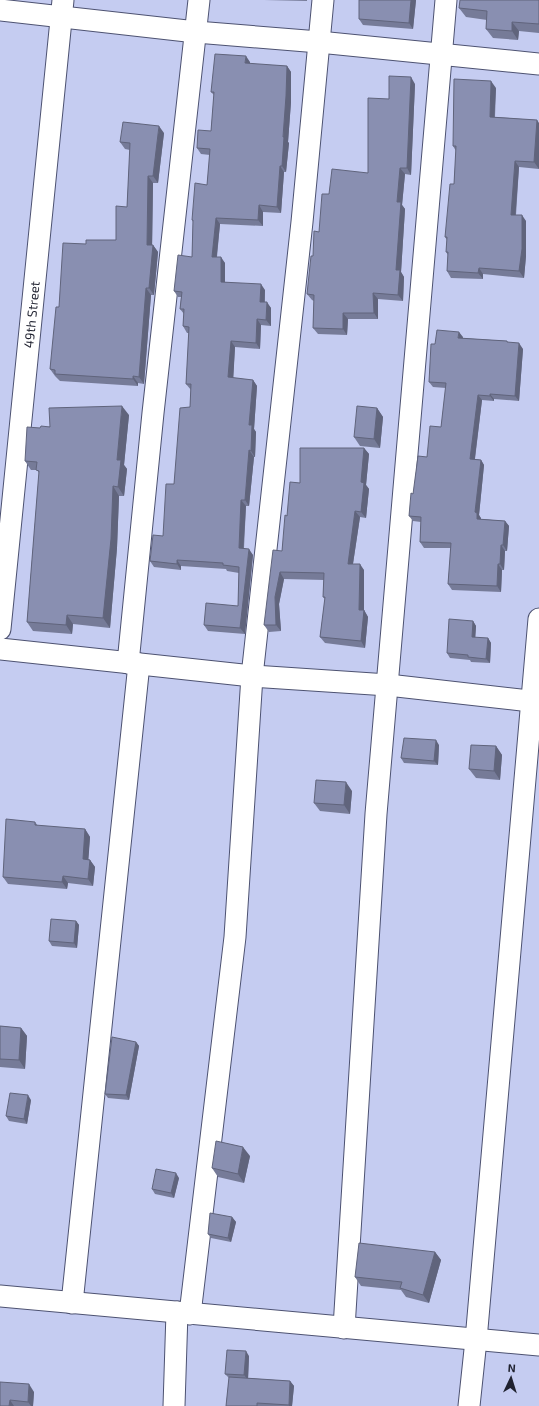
<svg xmlns="http://www.w3.org/2000/svg" width="539" height="1406" font-family="'Exo 2',sans-serif">
  <rect width="100%" height="100%" fill="#c5ccf1"/>
  <g fill="none" stroke-linecap="round" stroke-linejoin="round">
    <g stroke="#4d5271" stroke-width="23">
      <g id="minor">
        <path d="M0,10L196,32L319,42L539,64"/>
        <path id="s1" d="M0,629L63,0"/>
        <path d="M0,649L252,676L388,685L539,702"/>
        <path d="M128,663L153,413L199,0"/>
        <path d="M0,1296L539,1345"/>
        <path d="M72,1303L139,664"/>
        <path d="M190,1314L235,937L252,676L302,222L323,0"/>
        <path d="M344,1328L376,814L446,0"/>
        <path d="M174,1406L177,1312"/>
        <path d="M469,1406L476,1340L539,619"/>
      </g>
    </g>
    <use href="#minor" stroke="#fff" stroke-width="21"/>
  </g>
  <path fill="#767b98" d="M264,0H307V1Z
    M416,0L413,29L363,25L359,19Z
    M539,0V33L519,31L518,40L493,38L486,29L487,20L466,17L459,8Z
    M250,62V64L287,66L291,72V102L288,142L289,143L286,172H284L281,213L263,212V226L220,224L217,257L225,263V282L265,290V302L271,308V326L261,325L260,349L235,347L233,378L253,380L257,386L254,429L256,432L255,457H254L249,506H246L244,548L253,555L245,634L208,631L204,625L238,606L239,573L227,571L226,569L181,566V570L154,567L150,561L163,536L190,407L191,390L186,384L189,333H187L183,326L184,314L180,309L181,297H178L174,291L192,257L193,222L192,220L207,185L210,155L201,154L197,148L211,131L214,95L211,92Z
    M415,84L411,175L405,174L402,205L405,209L401,272L404,277L403,301L378,299V319H348L347,335L318,334L313,328L314,301L312,300L307,294L313,256L319,232L329,194L368,173L389,99Z
    M496,88L495,117L537,120L539,169L519,167L516,215L526,221V256L524,278L483,274V279L451,278L447,271L448,255L446,252L447,240L445,237L454,184L456,151L453,146Z
    M164,133L158,183H153L152,245H153L158,252L154,295H151L144,384L138,383V386L60,381L55,376L50,369L59,307L86,244L116,240L127,207L130,150L125,149L120,142Z
    M463,337L462,338L507,341L508,343L523,349L519,401L494,399V401L482,400L475,459L481,460L484,465L479,515L481,519L505,521L509,526L507,551H505L504,570H502L501,592L452,590L448,584L451,548H424L420,542L421,522L413,521L409,516L413,494L427,457L441,427L446,388L433,387L429,382L435,344Z
    M377,408L383,417L380,448L360,446L354,437Z
    M129,415L124,465L127,469L124,496H119L117,548L110,628L73,624L72,634L33,631L27,622L39,473L37,470H31L25,461L40,428Z
    M364,448L369,454L366,485L369,489L366,518L360,517L353,564L364,570V610L368,617L365,648L325,643L320,637L325,599L323,597L324,580L284,579L279,604L281,631L269,632L264,625L282,551L287,516L300,483Z
    M473,621L476,626L475,638H488L491,643L490,663L471,662L470,660L450,658L447,653Z
    M439,745L438,765L404,763L401,758Z
    M496,746L502,755L500,780L476,778L469,769Z
    M352,791L350,814L320,811L314,803Z
    M35,822L38,826L85,829L90,837L88,859L90,860L95,867L93,886L68,883L67,889L8,884L3,877Z
    M76,921L79,925L77,948L52,946L49,941Z
    M0,1026L21,1028L27,1036L25,1069L0,1067Z
    M136,1042L139,1046L129,1100L108,1098L105,1094Z
    M31,1100L27,1124L9,1121L6,1116Z
    M250,1156L244,1183L218,1177L212,1168Z
    M179,1178L174,1198L155,1194L152,1189Z
    M232,1217L236,1222L231,1242L211,1238L208,1234Z
    M435,1252L441,1260L429,1303L406,1297L401,1290L361,1286L355,1277Z
    M249,1356L248,1378L290,1381L294,1386L292,1406H226L229,1378L225,1374Z
    M0,1382L34,1392L33,1406H0Z"/>
  <path fill="#60647c" d="M411,0H416L413,29L409,23Z
    M512,22L519,31L518,40L512,31Z
    M246,56L250,62V70L245,63Z
    M287,66L291,72V102L288,142L289,143L286,172L282,166Z
    M411,77L415,84L411,175L407,168Z
    M491,81L496,88L494,123L490,117Z
    M537,120L539,123V169L534,162Z
    M159,126L164,133L158,183L153,176Z
    M515,161L519,167L515,221L511,215Z
    M280,166L284,172L281,213L277,207Z
    M400,168L405,174L402,205L405,209L401,272L404,277L403,301L398,295L396,270L397,202Z
    M148,176L153,183L152,252L147,245Z
    M259,205L263,212V226L258,220Z
    M522,215L526,221V256L524,278L519,271Z
    M216,218L220,224L216,263L212,257Z
    M153,245L158,252L154,295L149,288Z
    M221,257L225,263V288L221,282Z
    M479,268L483,274V279L478,273Z
    M261,284L265,290L264,308L260,302Z
    M146,288L151,295L144,384L139,377Z
    M373,293L378,299V319L374,313Z
    M267,302L271,308V326L266,320Z
    M343,313L348,319L347,335L343,329Z
    M257,319L261,325L260,349L256,343Z
    M459,332L463,337L462,343L458,338Z
    M231,341L235,347L233,384L228,377Z
    M519,343L523,349L519,401L515,396Z
    M133,376L138,383V386L133,379Z
    M253,380L257,386L254,429L256,432L255,457L251,451L249,425Z
    M490,394L494,399V401L490,396Z
    M478,395L482,400L474,465L470,459Z
    M122,406L129,415L124,465L127,469L124,496L118,487L117,460Z
    M377,408L383,417L380,448L374,439Z
    M364,448L369,454L366,485L369,489L366,518L361,512V482Z
    M249,450L254,457L249,506L245,500Z
    M481,460L484,465L479,515L481,518V524L477,519L475,512Z
    M113,486L119,496L117,548L110,628L103,618Z
    M241,500L246,506L243,554L239,548Z
    M355,511L360,517L352,570L348,564Z
    M505,521L509,526L507,551L503,545Z
    M501,545L505,551L504,570L500,564Z
    M249,549L253,555L245,634L240,628Z
    M177,560L181,566V570L177,564Z
    M360,564L364,570V611V610L368,617L365,648L361,641L359,610Z
    M498,564L502,570L501,592L497,586Z
    M280,572L284,579L279,604L281,631L276,625L275,597Z
    M67,615L73,624L72,634L66,625Z
    M473,621L476,626L475,642L472,637Z
    M488,638L491,643L490,663L486,659Z
    M436,740L439,745L438,765L434,761Z
    M496,746L502,755L500,780L494,771Z
    M346,782L352,791L350,814L344,805Z
    M85,829L90,837L88,866L83,859Z
    M90,860L95,867L93,886L88,879Z
    M63,876L68,883L67,889L62,882Z
    M76,921L79,925L77,948L74,943Z
    M21,1028L27,1036L25,1069L19,1060Z
    M136,1042L139,1046L129,1100L126,1095Z
    M28,1095L31,1100L27,1124L24,1119Z
    M243,1147L250,1156L244,1183L238,1174Z
    M176,1173L179,1178L174,1198L171,1193Z
    M232,1217L236,1222L231,1242L228,1238Z
    M435,1252L441,1260L429,1303L423,1295Z
    M246,1351L249,1356L248,1380L244,1375Z
    M290,1381L294,1386L292,1406H289V1405Z
    M29,1384L34,1392L33,1406H31L28,1402Z
    M10,1400L14,1406H9Z"/>
  <path fill="#898fb1" stroke="#60647c" d="M359,0H411L409,23L359,19Z
    M460,0H539V24L512,22V31L486,29L487,11L459,8Z
    M215,54L246,56L245,63L287,66L286,96L283,137H284L282,166H280L277,207L259,205L258,220L216,218L212,257H221V282L261,284L260,302H267L266,320L257,319L256,343L231,341L228,377L253,380L249,425H252L251,451L249,450L245,500H241L239,548L249,549L240,628L204,625L206,603L238,606L239,567L223,565V563L177,560V564L150,561L153,535L163,536L166,484H174L180,408L190,407L191,384H186L189,327L183,326L184,309H180L182,292L174,291L178,255L192,257L193,220H192L195,183L207,185L210,149L197,148L198,130L211,131L214,92H211Z
    M389,76L411,77L407,168H400L397,202H401L396,270H400L398,295L373,293L374,313H343V329L313,328L314,295L307,294L311,256H313L314,231L319,232L322,194H329L332,169L368,173V98L389,99Z
    M454,79L491,81L490,117L537,120L534,162L515,161L511,215H522V249L519,271L479,268L478,273L447,271L448,252H446L447,237H445L450,184H454L456,146H453Z
    M123,122L159,126L153,176H148L147,245H153L149,288H146L139,377L133,376V379L55,374V370L50,369L56,307H59L63,243L86,244V240H116V206L127,207L130,143L120,142Z
    M437,330L459,332L458,338L507,341V342L519,343L515,396L490,394V396L478,395L470,459L481,460L475,512L477,513V519L505,521L503,545H501L500,564H498L497,586L448,584L451,543L420,542L421,517L409,516L411,493L413,494L418,456L427,457L430,426L441,427L446,383L429,382L431,344H435Z
    M122,406L117,460H121L118,487L113,486L111,539L103,618L67,615L66,625L27,622L39,471L36,470L37,462L25,461L27,427L40,428L41,426L50,427L49,408Z
    M357,406L377,408L374,439L354,437Z
    M300,448H364L361,482L364,483L361,512L355,511L348,564H360L359,610H364L361,641L320,637L325,597H323L324,573L280,572L275,597L276,625H264L273,550L282,551L285,515L287,516L290,482L300,483Z
    M449,619L473,621L472,637L488,638L486,659L468,657V655L447,653Z
    M404,738L436,740L434,761L401,758Z
    M471,745L496,746L494,771L469,769Z
    M316,780L346,782L344,805L314,803Z
    M6,819L35,822V825L85,829L83,859L90,860L88,879L63,876L62,882L3,877Z
    M51,919L76,921L74,943L49,941Z
    M0,1026L21,1028L19,1060L0,1059Z
    M112,1037L136,1042L126,1095L105,1094Z
    M10,1093L28,1095L24,1119L6,1116Z
    M216,1141L243,1147L238,1174L212,1168Z
    M156,1169L176,1173L171,1193L152,1189Z
    M210,1213L232,1217L228,1238L208,1234Z
    M359,1243L435,1252L423,1295L400,1288L402,1282L355,1277Z
    M227,1350L246,1351L244,1375L225,1374Z
    M229,1377L290,1381L289,1405L257,1403V1406H226Z
    M0,1382L29,1384L28,1402L10,1400L9,1406H0Z"/>
  <g text-anchor="middle" stroke-width="3" stroke-linejoin="round" paint-order="stroke">
    <g font-size="13" fill="#1f212f" stroke="#c5ccf1">
      <text dy="5" stroke="none"><textPath href="#s1" startOffset="316">49th Street</textPath></text>
    </g>
  </g>
  <g transform="translate(511 1378) rotate(4)" stroke="#c5ccf1" stroke-width="3" paint-order="stroke">
  <path d="M0-3L7 15L0 10L-7 15Z" fill="#1f212f"/>
  <text y="-6" font-size="11" font-weight="bold" text-anchor="middle" fill="#1f212f">N</text>
  </g>
</svg>
